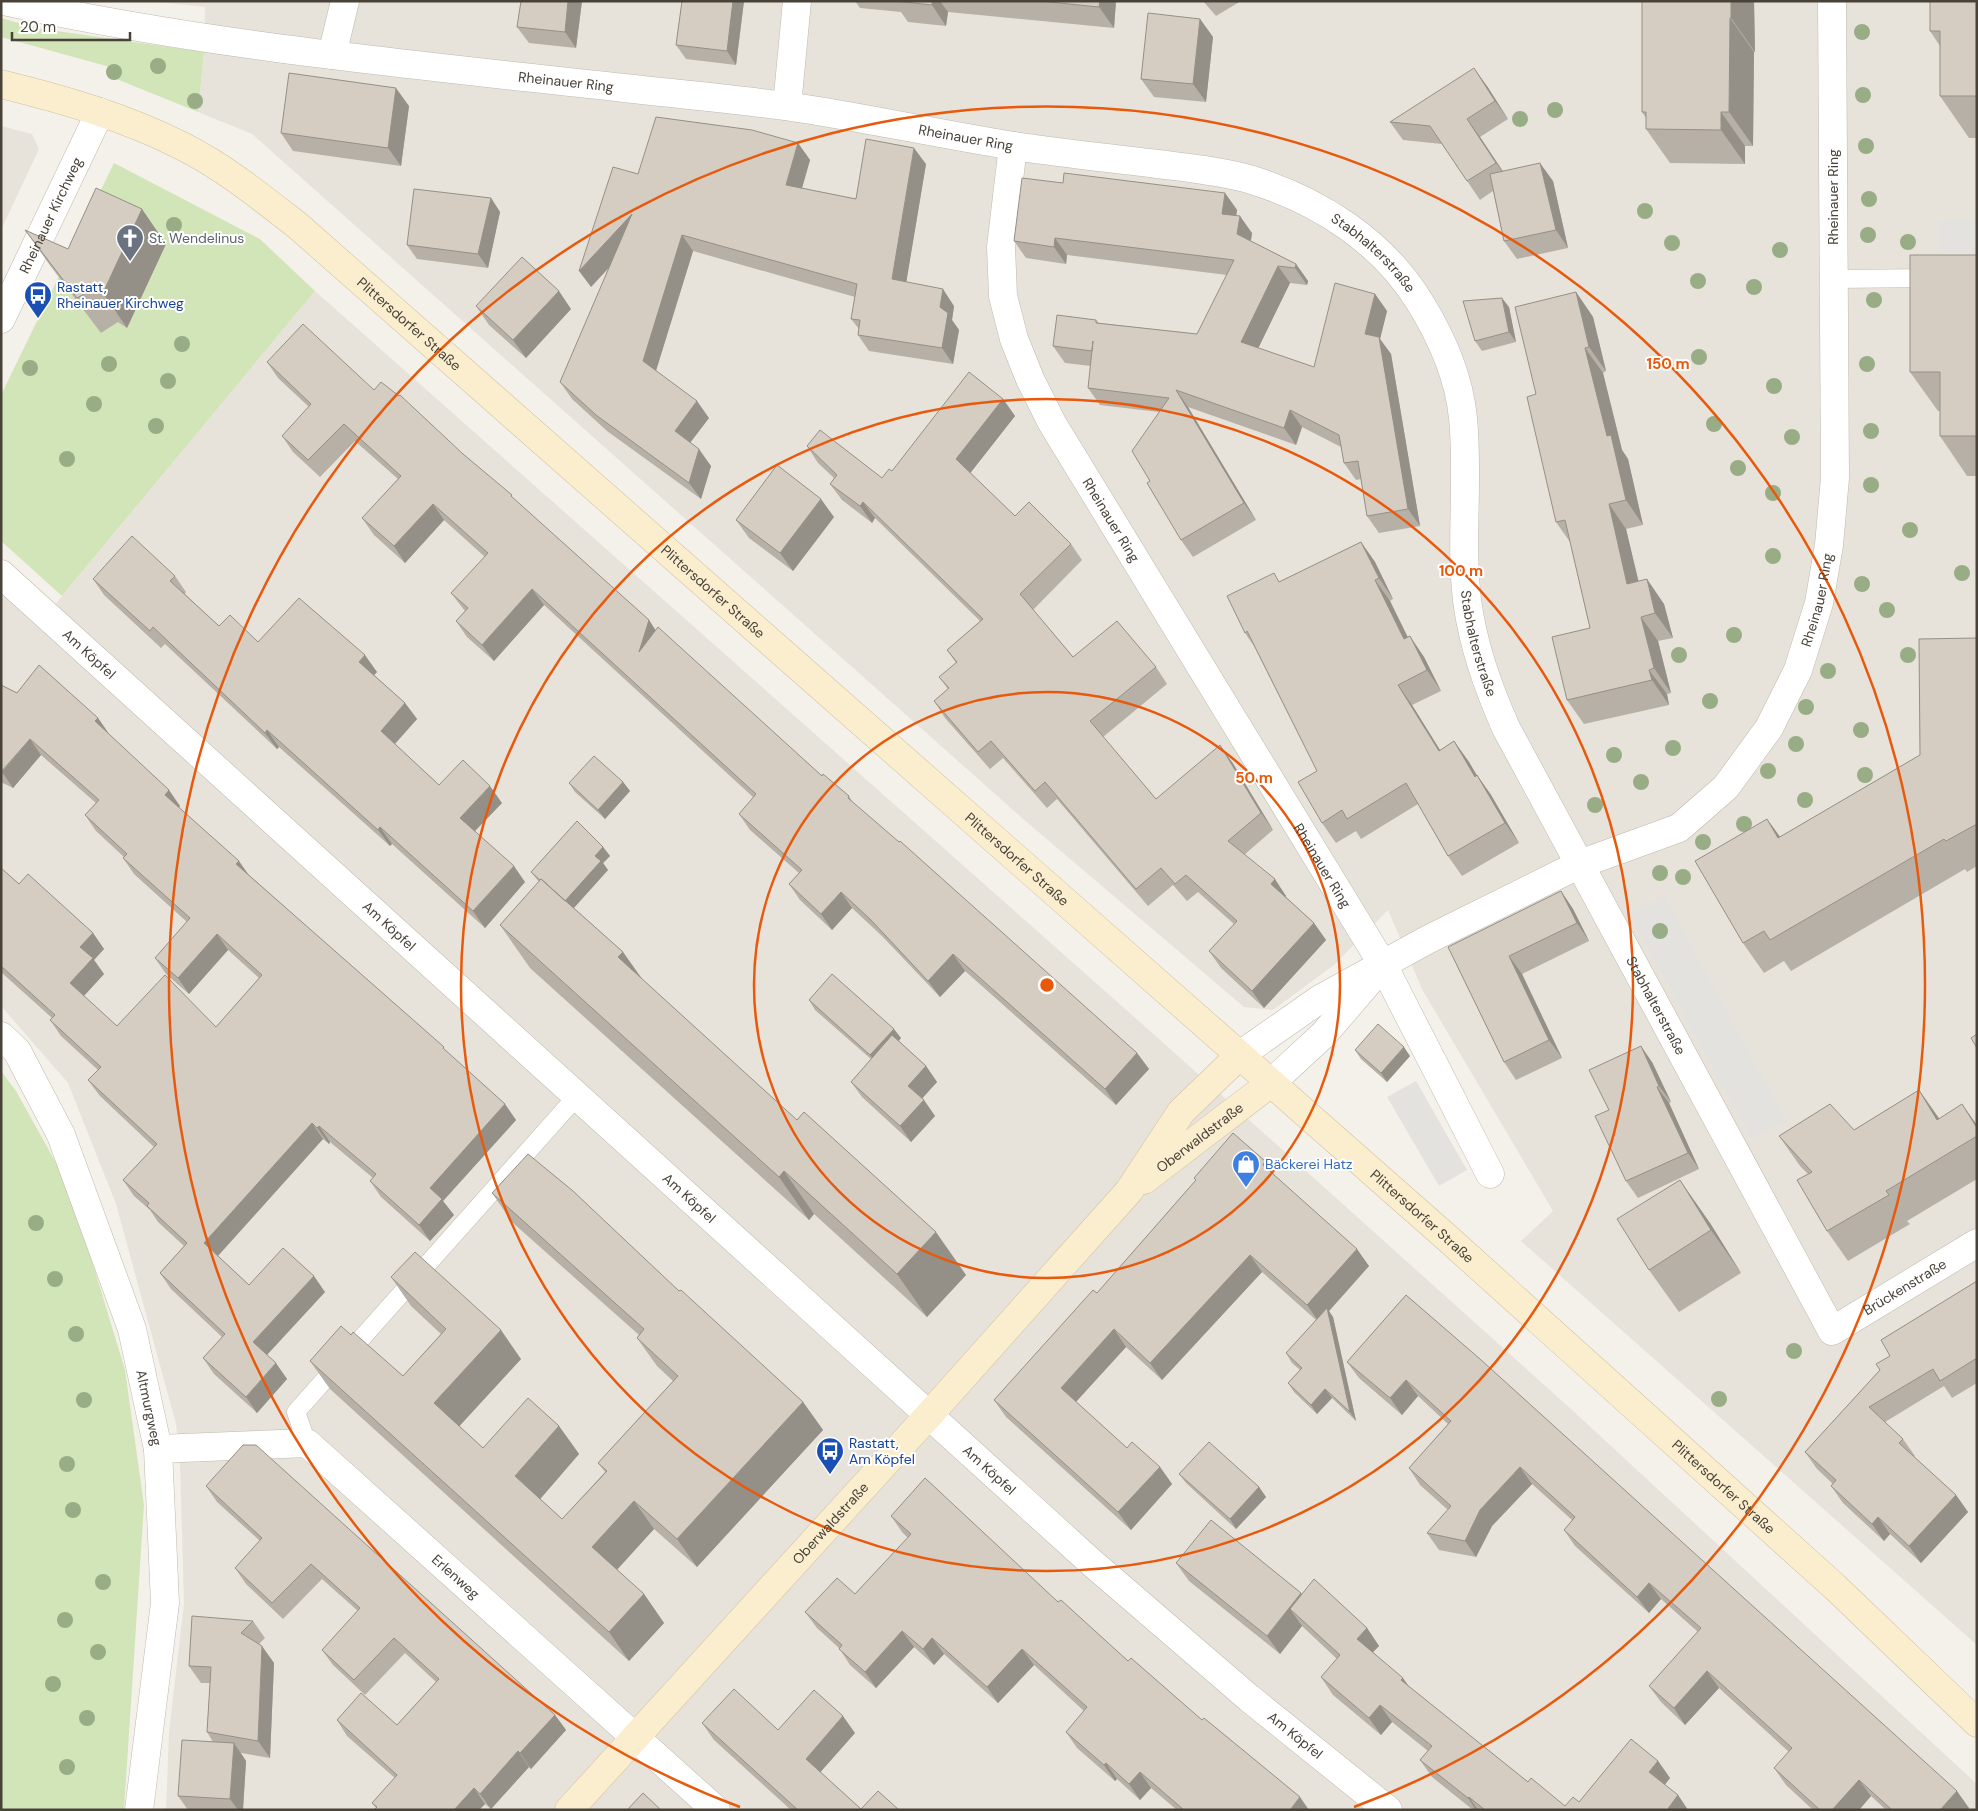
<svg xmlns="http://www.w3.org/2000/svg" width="1978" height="1811" font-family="'DM Sans',sans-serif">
  <rect width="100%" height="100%" fill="#f4f1eb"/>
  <path fill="#e8e3da" d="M149,1H1977V1645L1521,1241L1553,1211L1423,991L1388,910L1334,965L1273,1010L1244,1007L1022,818L252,134L198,112L204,52L205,7Z
    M1,126L32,134L39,149L1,230Z
    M315,291L1158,1038L1571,1409L1977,1784V1810H166L169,1732L184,1603L180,1465L176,1424L116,1204L68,1083L1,1006V590L39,624Z"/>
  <path fill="#d2e5b8" d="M1,18L36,28L204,52L198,112L109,76L110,67L1,37Z
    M114,163L260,239L315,291L62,596L1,541V395Z
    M1,1071L16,1091L70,1188L125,1370L144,1505L124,1810H1Z"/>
  <path fill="#e3e2df" d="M1938,220H1977V253H1938Z
    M1664,895L1787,1122L1752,1140L1629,914Z
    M1416,1081L1467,1170L1439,1186L1387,1097Z"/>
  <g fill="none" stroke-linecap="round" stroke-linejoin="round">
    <g stroke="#bfb9ae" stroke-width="19">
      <path id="lane" d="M1834,279L1933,278
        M307,1443L296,1412L577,1096"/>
    </g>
    <g stroke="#bfb9ae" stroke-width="29">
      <g id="street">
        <path id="s1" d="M4,1C208,46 417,65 624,88C678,94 732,99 786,106C862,117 938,134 1014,146C1061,153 1109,158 1157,164C1188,168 1221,171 1252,180C1319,201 1382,241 1419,301C1441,336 1459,377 1463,418C1469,477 1460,541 1467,600C1473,646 1488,687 1506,728L1832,1331L1977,1243"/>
        <path d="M332,55L345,1"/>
        <path d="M787,106L797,1"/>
        <path id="s2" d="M1013,146L1001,247L1003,296L1014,339L1030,379L1052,423L1383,965L1490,1174"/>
        <path id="s3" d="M1,319L100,112"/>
        <path id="s4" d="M1,574L1091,1562L1249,1698L1388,1810"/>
        <path id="s5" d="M1,1036L17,1051L61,1135L132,1329L158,1449L165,1603L139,1810"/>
        <path id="s6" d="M1240,1055L1320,999L1427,940L1580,864L1679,828L1726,787L1769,728L1798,670L1819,603L1829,545L1835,478L1832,1"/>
        <path d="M1271,1083L1324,1034L1372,978"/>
        <path id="s7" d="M158,1449L307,1443L716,1810"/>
      </g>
    </g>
    <g stroke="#d0c19f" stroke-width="29">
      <g id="secondary">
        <path id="s8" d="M1,84C62,99 125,117 182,146C224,167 261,197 298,226L1445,1236L1835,1587L1977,1723"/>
        <path id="s9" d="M1144,1180L1271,1083"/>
        <path id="s10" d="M569,1810L929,1415L1129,1191L1181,1112L1240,1055"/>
      </g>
    </g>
    <use href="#lane" stroke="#fff" stroke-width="18"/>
    <use href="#street" stroke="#fff" stroke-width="28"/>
    <use href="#secondary" stroke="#faeecf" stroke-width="28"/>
  </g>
  <g fill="#98ad85">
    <circle cx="1862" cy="32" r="8"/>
    <circle cx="158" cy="66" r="8"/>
    <circle cx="114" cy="72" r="8"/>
    <circle cx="1863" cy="95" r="8"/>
    <circle cx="195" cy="101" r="8"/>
    <circle cx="1555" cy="110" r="8"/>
    <circle cx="1520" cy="119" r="8"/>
    <circle cx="1866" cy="146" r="8"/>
    <circle cx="1869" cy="199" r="8"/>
    <circle cx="1645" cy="211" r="8"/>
    <circle cx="174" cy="225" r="8"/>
    <circle cx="1868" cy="235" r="8"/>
    <circle cx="1908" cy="242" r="8"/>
    <circle cx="1672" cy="243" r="8"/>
    <circle cx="1780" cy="250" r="8"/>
    <circle cx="1698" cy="281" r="8"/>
    <circle cx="1754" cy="287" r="8"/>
    <circle cx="1874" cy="300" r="8"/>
    <circle cx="182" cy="344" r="8"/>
    <circle cx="1699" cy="357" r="8"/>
    <circle cx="109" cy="364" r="8"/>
    <circle cx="1867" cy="364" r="8"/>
    <circle cx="30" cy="368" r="8"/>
    <circle cx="168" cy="381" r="8"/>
    <circle cx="1774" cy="386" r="8"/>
    <circle cx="94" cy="404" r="8"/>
    <circle cx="1714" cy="424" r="8"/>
    <circle cx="156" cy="426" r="8"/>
    <circle cx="1871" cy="431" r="8"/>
    <circle cx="1792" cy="437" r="8"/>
    <circle cx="67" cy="459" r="8"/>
    <circle cx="1738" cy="468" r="8"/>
    <circle cx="1871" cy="485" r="8"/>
    <circle cx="1773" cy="493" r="8"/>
    <circle cx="1910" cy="530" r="8"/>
    <circle cx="1773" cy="556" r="8"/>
    <circle cx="1962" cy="573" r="8"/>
    <circle cx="1862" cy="584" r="8"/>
    <circle cx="1887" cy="610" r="8"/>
    <circle cx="1734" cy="635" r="8"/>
    <circle cx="1679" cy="655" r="8"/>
    <circle cx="1908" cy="655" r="8"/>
    <circle cx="1828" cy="671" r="8"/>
    <circle cx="1710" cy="701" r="8"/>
    <circle cx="1806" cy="707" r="8"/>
    <circle cx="1861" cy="730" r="8"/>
    <circle cx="1796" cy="744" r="8"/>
    <circle cx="1673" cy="748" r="8"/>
    <circle cx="1614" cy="755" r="8"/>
    <circle cx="1768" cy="771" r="8"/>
    <circle cx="1865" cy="775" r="8"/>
    <circle cx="1641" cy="782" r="8"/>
    <circle cx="1805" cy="800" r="8"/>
    <circle cx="1595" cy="805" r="8"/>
    <circle cx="1744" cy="824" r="8"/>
    <circle cx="1703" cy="842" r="8"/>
    <circle cx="1660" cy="873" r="8"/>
    <circle cx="1683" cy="877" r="8"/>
    <circle cx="1660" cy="931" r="8"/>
    <circle cx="36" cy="1223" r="8"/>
    <circle cx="55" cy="1279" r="8"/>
    <circle cx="76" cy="1334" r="8"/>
    <circle cx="1794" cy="1351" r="8"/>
    <circle cx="1719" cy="1399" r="8"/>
    <circle cx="84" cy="1400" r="8"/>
    <circle cx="67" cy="1464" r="8"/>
    <circle cx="73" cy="1510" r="8"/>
    <circle cx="103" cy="1582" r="8"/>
    <circle cx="65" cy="1620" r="8"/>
    <circle cx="98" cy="1652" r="8"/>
    <circle cx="53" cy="1684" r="8"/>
    <circle cx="87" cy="1718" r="8"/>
    <circle cx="67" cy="1767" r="8"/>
  </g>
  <path fill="#b7b0a6" d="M521,1H582L576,48L529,43L517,27Z
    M682,1H744L736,65L686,59L676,45Z
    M855,1H1116L1114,28L948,12L946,26L908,22L901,12L860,8Z
    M1203,1H1241L1216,16Z
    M1642,1H1754L1755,52H1754L1753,146H1745V164L1670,163L1646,129V118L1642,112Z
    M1977,1V138H1969L1940,96V46L1930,31Z
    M1200,19L1213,37L1206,102L1154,97L1141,79Z
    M1487,86L1508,119L1480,137L1503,171L1553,181L1568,248L1517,259L1504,241L1493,191L1480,200L1442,144L1403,140L1390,122Z
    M409,106L401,166L293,151L281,133Z
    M798,143L810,160L802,188L856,199L926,164L906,282L954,306L952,320L959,330L953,364L869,351L858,335L859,329L851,319L855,297L693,251L656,371L709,418L690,443L711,466L701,499L607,431L572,399L560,382L609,268L591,287L638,174Z
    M1063,183L1225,193L1237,210L1236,215L1252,233L1251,241L1296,264L1308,281L1307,285L1290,283L1258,348L1314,367L1375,294L1387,311L1380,339L1391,354L1420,526L1379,533L1367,516L1361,479L1356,480L1344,463L1341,447L1302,427L1296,445L1188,407L1256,520L1193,557L1181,540L1150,481L1159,412L1100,405L1088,388L1091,366L1065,363L1053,346L1096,320L1099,323L1197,334L1227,275L1067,255L1066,264L1026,258L1014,241Z
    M491,198L500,212L488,268L417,259L407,245Z
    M25,230L68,249L166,244L127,328L118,322L101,333L49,264Z
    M1977,255V476H1967L1940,436V411H1938L1910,372Z
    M1576,292L1593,317L1606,371L1603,373L1622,450L1628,459L1643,525L1626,529L1638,581L1664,604L1673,638L1658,641L1671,693L1667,694L1669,705L1584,724L1567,700L1590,628L1570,542L1556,522Z
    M476,306L571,309L526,358L489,325Z
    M1509,307L1516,342L1482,351L1475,341Z
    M267,362L374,390L463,454L649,620L655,630L822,776L849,796L853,803L1137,1053L1149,1069L1116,1105L965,971L940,997L882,936L852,908L832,930L800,900L789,884L799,873L750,830L739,814L754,798L544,605L494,661L467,637L456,621L465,611L451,593L485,557L444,520L405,563L374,535L362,518L398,479L355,441L320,477L293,452L282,436L309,407L278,378Z
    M1003,399L1015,416L970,473L1015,516L1071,544L1082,560L1033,610L1073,657L1156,667L1167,684L1103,737L1156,799L1232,762L1273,830L1244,855L1286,896V897L1314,923L1326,940L1264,1008L1221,968L1209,951L1234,924L1198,892L1187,901L1173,885L1148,906L1057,799L1047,808L1003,758L990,769L945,718L934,701L948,689L939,677L956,663L947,650L980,621L875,518L872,523L842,500L830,484L834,478L818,463L807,446L882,478Z
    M834,517L793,571L749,538L736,520Z
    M1361,542L1375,562L1393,599L1390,601L1408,637L1424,657L1441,691L1412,705L1440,750L1454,741L1469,762L1477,775L1491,795L1519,843L1462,876L1448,856L1418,804L1361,839L1356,831L1336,843L1322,823L1317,771L1254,646L1245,633L1281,581Z
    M175,576L186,592L185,594L219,626L258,642L377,672L374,675L405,703L417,719L395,744L439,785L502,803L475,831L525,882L485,928L392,844L390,846L279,747L277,749L165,644L161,648L104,595L93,579Z
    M1977,638V866L1967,872L1965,869L1791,971L1784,961L1764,973L1743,943L1767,819L1780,837L1920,755Z
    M1,685L17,693L98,718L109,734L180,806L179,808L248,874L448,1053L516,1120L443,1201L454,1215L430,1241L381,1197L370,1181L373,1178L330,1142L329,1144L323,1139L218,1256L249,1285L325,1292L267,1355L287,1379L257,1413L214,1374L203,1358L222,1337L171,1289L160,1273L184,1246L158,1222L150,1210L134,1196L123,1180L154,1147L100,1096L88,1080L98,1070L61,1036L50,1020L52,1018L1,972V868L19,884L93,933L104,949L94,960L104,974L84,996L117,1026L216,1027L259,978L228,950L189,994L166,974L155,958L187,922L134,874L123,858L124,857L96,831L85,815L96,803L41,755L13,788L1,782Z
    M623,782L630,791L605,819L575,792L569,783Z
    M603,847L610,856L603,863L608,870L574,908L623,952L643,980L966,1275L927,1317L814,1214L809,1220L530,968L500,925L539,882L531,872Z
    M1561,891L1573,909L1589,941L1522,974L1562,1058L1516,1080L1504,1062L1448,947Z
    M809,1000L901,1038L899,1041L926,1066L937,1082L922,1098L935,1116L911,1142L862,1097L851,1082L871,1059L815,1010Z
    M1355,1050L1410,1056L1387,1082L1361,1059Z
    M1652,1062L1671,1102L1669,1103L1699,1169L1638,1198L1626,1181L1609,1110Z
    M1919,1090L1939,1118L1977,1125V1179L1907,1221L1910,1224L1848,1261L1827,1231L1808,1174L1800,1166L1779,1136L1854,1130Z
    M1275,1176L1369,1266L1329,1311L1333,1317L1356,1421L1332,1398L1317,1414L1294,1392L1288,1383L1300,1370L1292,1363L1286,1353L1316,1320L1262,1272L1162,1380L1126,1347L1076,1402L1127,1448L1160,1467L1172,1484L1131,1530L1006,1417L994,1400L1097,1293L1196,1180L1194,1178Z
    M492,1193L679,1291L803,1402L823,1430L697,1567L654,1529L617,1570L644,1594L664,1623L629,1661L330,1389L310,1361L351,1335L403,1376L441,1334L411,1306L391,1277L521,1359L459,1426L483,1448L559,1426L579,1454L540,1499L562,1519L605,1472L598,1463L673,1381L657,1366L637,1338L639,1335L512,1222Z
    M1710,1223L1741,1273L1679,1312L1649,1270Z
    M1977,1281V1383L1952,1398L1944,1386L1885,1422L1903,1439L1915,1456L1914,1457L1956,1495L1968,1512L1921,1563L1890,1534L1884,1541L1843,1503L1831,1486L1833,1484L1817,1469L1805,1452L1880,1370L1890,1356Z
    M1406,1295L1969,1808L1967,1810H1886L1871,1796L1859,1810H1813L1786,1785L1774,1768L1789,1752L1719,1688L1685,1725L1661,1702L1649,1686L1698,1632L1661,1599L1649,1613L1575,1546L1564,1530L1572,1520L1532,1484L1492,1526L1476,1557L1439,1550L1427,1533L1448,1510L1420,1485L1409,1468L1448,1424L1418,1396L1402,1415L1359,1378L1347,1362Z
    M1179,1474L1259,1487L1266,1497L1236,1529L1186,1483Z
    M206,1486L555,1715L566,1730L531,1769L529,1767L491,1809L485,1804L479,1810H374L376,1808L372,1803L395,1778L347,1736L337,1720L397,1725L436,1682L405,1653L365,1695L333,1665L322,1650L358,1611L322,1579L283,1619L246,1584L235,1568L260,1541L217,1502Z
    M891,1516L1058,1602L1128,1661L1202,1720L1309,1810H1177L1151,1788L1140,1800L1117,1779L1115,1781L1077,1748L1066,1732L1084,1711L1034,1665L998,1703L944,1654L934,1665L914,1647L876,1688L850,1665L839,1648L817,1628L805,1612L855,1594L908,1538L902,1532Z
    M1176,1563L1302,1594L1367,1628L1379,1646L1373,1652L1409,1687L1528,1782L1565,1806L1579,1802L1658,1761L1670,1778L1665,1785L1678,1795L1688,1810H1473L1432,1777L1420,1760L1428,1751L1392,1722L1381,1735L1333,1695L1321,1677L1337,1659L1302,1626L1280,1654L1189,1581Z
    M253,1621L265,1638L259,1644L274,1663L270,1758L241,1753L246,1761L243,1810H188L178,1796L213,1742L207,1732L210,1683H201L189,1666Z
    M702,1723L778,1730L855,1733L820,1772L861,1809L899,1810H791L714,1740Z"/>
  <path fill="#959087" d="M568,1H582L576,48L565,32Z
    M733,1H744L736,65L727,51Z
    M932,1H940L948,12L946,26L932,5Z
    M1100,1H1116L1114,28L1099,7Z
    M1731,1H1754L1755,52L1731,18Z
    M1730,18L1754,52L1753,146L1729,112Z
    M1200,19L1213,37L1206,102L1193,84Z
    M1474,68L1487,86L1508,119L1495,101Z
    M396,88L409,106L401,166L388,148Z
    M1721,112L1745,146V164L1721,130Z
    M1467,119L1480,137L1509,181L1496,163Z
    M798,143L810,160L798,202L786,185Z
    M914,148L926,164L904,296L892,279Z
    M1540,163L1553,181L1568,248L1556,230Z
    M1225,193L1237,210L1234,231L1222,214Z
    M491,198L500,212L488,268L478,254Z
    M142,209L166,244L127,328L103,293Z
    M632,214L643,230L591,287L579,271Z
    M1240,216L1252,233L1249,251L1237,234Z
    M682,235L693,251L654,377L643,361Z
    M1055,238L1067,255L1066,264L1054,247Z
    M1296,264L1308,281L1307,285L1295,268Z
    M1278,266L1290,283L1253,359L1241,342Z
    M943,289L954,306L952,320L959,330L953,364L942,348L940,307Z
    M559,291L571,309L526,358L513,340Z
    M1576,292L1593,317L1606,371L1589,347Z
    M1375,294L1387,311L1380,339L1391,354L1420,526L1408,509L1365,334Z
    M1502,298L1509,307L1516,342L1509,332Z
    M1585,348L1603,373L1622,450L1628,459L1643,525L1626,500L1607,436Z
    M1176,390L1188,407L1256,520L1244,503Z
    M1003,399L1015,416L968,476L956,459Z
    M697,401L709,418L686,448L675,431Z
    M1290,410L1302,427L1296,445L1284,428Z
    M699,449L711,466L701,499L689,483Z
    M821,499L834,517L793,571L780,553Z
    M863,502L875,518L872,523L860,506Z
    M433,504L444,520L405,563L394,546Z
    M1609,504L1626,529L1645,608L1627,584Z
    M1361,542L1375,562L1393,599L1379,578Z
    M1647,579L1664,604L1673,638L1655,613Z
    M1375,580L1390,601L1418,659L1404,639Z
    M532,589L544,605L494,661L482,645Z
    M1641,617L1658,641L1671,693L1654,668Z
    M649,620L660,637L639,652Z
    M1410,636L1424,657L1441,691L1427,670Z
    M365,655L377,672L371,678L359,662Z
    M1649,670L1667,694L1669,705L1652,680Z
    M1398,685L1412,705L1453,771L1439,751Z
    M405,703L417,719L392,747L381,731Z
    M98,718L109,734L106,737L95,721Z
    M267,730L279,747L277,749L265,733Z
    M30,739L41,755L13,788L2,772Z
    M1454,741L1469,762L1489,797L1475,777Z
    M1220,745L1232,762L1273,830L1261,813Z
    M1477,775L1491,795L1519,843L1505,823Z
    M623,782L630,791L605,819L598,810Z
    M490,786L502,803L471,835L460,818Z
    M169,790L180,806L176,811L165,795Z
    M1767,819L1789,849L1778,838Z
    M380,827L392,844L390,846L378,830Z
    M603,847L610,856L603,863L608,870L571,911L564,902L595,856Z
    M239,861L250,877L236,864Z
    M514,866L525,882L485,928L473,911Z
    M1275,879L1286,896L1283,901L1271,884Z
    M1561,891L1573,909L1589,941L1577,923Z
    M841,892L852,908L832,930L821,914Z
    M1314,923L1326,940L1264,1008L1252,991Z
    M93,933L104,949L94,960L104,974L81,999L70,983L80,947Z
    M217,934L228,950L189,994L178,978Z
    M623,952L653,995L618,957Z
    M953,954L965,971L940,997L928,981Z
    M1509,956L1522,974L1562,1058L1549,1040Z
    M894,1029L901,1038L877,1064L870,1055Z
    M1641,1046L1652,1062L1671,1102L1659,1086Z
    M1404,1047L1410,1056L1387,1082L1381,1073Z
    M1137,1053L1149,1069L1116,1105L1105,1089Z
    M926,1066L937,1082L919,1102L908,1086Z
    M1657,1087L1669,1103L1699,1169L1688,1153Z
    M1919,1090L1940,1120L1958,1150L1937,1120Z
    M924,1100L935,1116L911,1142L900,1126Z
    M505,1104L516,1120L443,1201L454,1215L430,1241L419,1225L430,1188Z
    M1962,1104L1977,1125V1128Z
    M312,1123L323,1139L215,1259L204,1243Z
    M319,1126L330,1142L329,1144L317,1128Z
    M1265,1161L1277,1179L1263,1165Z
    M784,1171L814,1214L809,1220L779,1177Z
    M1680,1180L1710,1223L1741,1273L1711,1230Z
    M936,1232L966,1275L927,1317L897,1274Z
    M1357,1249L1369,1266L1329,1311L1333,1317L1356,1421L1350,1412L1319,1322L1307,1305Z
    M1250,1255L1262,1272L1162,1380L1150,1363Z
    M314,1276L325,1292L264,1358L253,1342Z
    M1114,1329L1126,1347L1073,1405L1061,1388Z
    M501,1330L521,1359L454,1432L434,1403Z
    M276,1363L287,1379L257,1413L246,1397Z
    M1406,1380L1418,1396L1402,1415L1390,1398Z
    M1325,1389L1332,1398L1317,1414L1311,1405Z
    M803,1402L823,1430L697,1567L677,1539Z
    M559,1426L579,1454L535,1505L515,1476Z
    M1160,1467L1172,1484L1131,1530L1118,1512Z
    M1520,1467L1532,1484L1492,1526L1476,1557L1465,1541L1480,1510Z
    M1259,1487L1266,1497L1236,1529L1230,1519Z
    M1956,1495L1968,1512L1921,1563L1909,1546Z
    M634,1501L654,1529L612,1575L592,1547Z
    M1878,1517L1890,1534L1884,1541L1872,1524Z
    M1649,1583L1661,1599L1649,1613L1637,1597Z
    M1301,1593L1314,1611L1290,1609L1302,1626L1280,1654L1267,1636Z
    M644,1594L664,1623L629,1661L609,1632Z
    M1367,1628L1379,1646L1369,1656L1357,1639Z
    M902,1631L914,1647L876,1688L865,1672Z
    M932,1638L944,1654L934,1665L923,1649Z
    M262,1646L274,1663L270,1758L258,1741Z
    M1022,1649L1034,1665L998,1703L987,1687Z
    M1707,1671L1719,1688L1685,1725L1674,1708Z
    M1403,1678L1415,1695L1401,1680Z
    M1380,1705L1392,1722L1381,1735L1369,1718Z
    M555,1715L566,1730L531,1769L520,1753Z
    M843,1716L855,1733L817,1776L806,1759Z
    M234,1743L246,1761L243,1810H238L230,1799Z
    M518,1751L529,1767L491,1809L480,1794Z
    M1658,1761L1670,1778L1661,1789L1649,1772Z
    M1106,1763L1117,1779L1115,1781L1104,1765Z
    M1140,1772L1151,1788L1140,1800L1129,1784Z
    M1859,1780L1871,1796L1859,1810H1832Z
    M474,1788L485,1804L479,1810H454Z
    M1957,1791L1969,1808L1967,1810H1940Z
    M1678,1795L1688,1810H1667Z
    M1300,1797L1309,1810H1290Z
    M1469,1797L1478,1810H1476L1468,1798Z"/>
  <path fill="#d5cdc1" stroke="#959087" d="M521,1H568L565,32L517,27Z
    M682,1H733L727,51L676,45Z
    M895,1H932V5Z
    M1040,1H1100L1099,7Z
    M1642,1H1731V18H1730L1729,112H1721V130L1646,129V112H1642Z
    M1930,1H1977V96H1940V31H1930Z
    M1148,13L1200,19L1193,84L1141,79Z
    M1474,68L1495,101L1467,119L1496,163L1467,181L1430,126L1390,122Z
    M289,73L396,88L388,148L281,133Z
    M656,117L752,130L798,143L786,185L856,199L866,139L914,148L892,279L943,289L940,307L948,313L942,348L858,335L860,320L851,319L857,284L682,235L643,361L697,401L675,431L699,449L689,483L596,415L560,382L632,214L579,271L613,167L638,174Z
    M1540,163L1556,230L1504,241L1490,174Z
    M1064,173L1225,193L1222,214L1240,216L1237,234L1296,264L1295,268L1278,266L1241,342L1314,367L1335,283L1375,294L1365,334L1379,337L1408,509L1367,516L1358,461L1344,463L1339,435L1290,410L1284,428L1176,390L1244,503L1181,540L1147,483L1150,481L1132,451L1169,398L1088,388L1093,341L1092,351L1053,346L1057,315L1096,320V323L1197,334L1234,260L1055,238L1054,247L1014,241L1022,178L1063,183Z
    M96,188L142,209L103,293L94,288L77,298L25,230L68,249Z
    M414,189L491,198L478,254L407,245Z
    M1910,255H1977V436H1940V372H1910Z
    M522,257L559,291L513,340L476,306Z
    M1576,292L1589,347L1585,348L1607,436L1611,435L1626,500L1609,504L1627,584L1647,579L1655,613L1641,617L1654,668L1649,670L1652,680L1567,700L1552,637L1590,628L1565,520L1556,522L1527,397L1536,394L1515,307Z
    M1502,298L1509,332L1475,341L1463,301Z
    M303,324L374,390L381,382L399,396L400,395L463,454L512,495L511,496L649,620L639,652L658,627L822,776L823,774L849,796L848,798L899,842L900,841L1137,1053L1105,1089L953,954L928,981L871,920L841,892L821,914L789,884L802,870L739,814L756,794L532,589L482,645L456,621L468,608L451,593L488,553L433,504L394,546L362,518L401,476L344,424L308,460L282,436L311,404L267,362Z
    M969,372L1003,399L956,459L1015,516L1029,502L1071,544L1020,594L1073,657L1117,621L1156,667L1090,721L1156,799L1220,745L1261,813L1228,841L1275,879L1271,884L1314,923L1252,991L1209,951L1237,921L1186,875L1175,884L1161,868L1136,889L1045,782L1035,791L991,741L978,752L934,701L949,688L939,677L957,662L947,650L983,619L863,502L860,506L830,484L837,475L807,446L820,430L882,478L889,469L892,471Z
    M777,465L821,499L780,553L736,520Z
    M132,536L175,576L170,581L219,626L230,615L258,642L299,598L365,655L359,662L405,703L381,731L439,785L463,760L490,786L460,818L514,866L473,911L380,827L378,830L267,730L265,733L153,627L150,631L93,579Z
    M1361,542L1379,578L1375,580L1404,639L1410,636L1427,670L1398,685L1439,751L1454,741L1475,777L1477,775L1505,823L1448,856L1406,783L1347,819L1342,810L1322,823L1298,782L1317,771L1247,631L1245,633L1227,596L1274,573L1279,582Z
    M1977,638V824L1946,841L1944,839L1770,940L1764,931L1743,943L1695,861L1767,819L1778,838L1920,755L1919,639Z
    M39,665L98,718L95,721L169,790L165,795L239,861L236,864L444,1047L443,1048L505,1104L430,1188L442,1199L419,1225L370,1181L376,1174L319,1126L317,1128L312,1123L204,1243L249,1285L283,1248L314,1276L253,1342L276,1363L246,1397L203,1358L225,1334L160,1273L187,1243L147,1206L149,1203L123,1180L157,1144L88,1080L101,1067L50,1020L55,1015L1,966V868L19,884L28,874L93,933L80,947L93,958L70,983L117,1026L165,975L216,1027L262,975L217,934L178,978L155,958L190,918L123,858L127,854L85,815L99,800L30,739L1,772V685L17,693Z
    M594,756L623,782L598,810L569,783Z
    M577,821L603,847L595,856L601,861L565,901L541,879L540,880L531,872Z
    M541,879L623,952L618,957L797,1120L804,1112L936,1232L897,1274L784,1171L779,1177L500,925Z
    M1561,891L1577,923L1509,956L1549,1040L1504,1062L1448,947Z
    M832,974L894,1029L870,1055L809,1000Z
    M1378,1024L1404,1047L1381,1073L1355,1050Z
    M1977,1034V1048L1971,1038Z
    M892,1035L926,1066L908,1086L924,1100L900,1126L851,1082Z
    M1641,1046L1659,1086L1657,1087L1688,1153L1626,1181L1595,1116L1609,1110L1589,1070Z
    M1919,1090L1937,1120L1962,1104L1977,1128V1136L1886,1191L1889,1195L1827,1231L1797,1180L1812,1172L1779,1136L1830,1104L1854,1130Z
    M1233,1133L1265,1161L1263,1165L1357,1249L1307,1305L1250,1255L1150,1363L1114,1329L1061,1388L1127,1448L1132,1442L1160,1467L1118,1512L994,1400L1093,1290L1097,1293L1196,1180L1194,1178Z
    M528,1154L573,1191L679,1291L681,1290L803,1402L677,1539L634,1501L592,1547L644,1594L609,1632L310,1361L341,1326L351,1335L353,1332L403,1376L446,1329L391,1277L415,1252L501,1330L434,1403L483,1448L528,1398L559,1426L515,1476L562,1519L607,1471L598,1463L678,1376L637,1338L644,1329L492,1193Z
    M1680,1180L1711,1230L1649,1270L1617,1219Z
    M1977,1281V1358L1940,1381L1933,1369L1869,1407L1903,1439L1899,1443L1956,1495L1909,1546L1878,1517L1872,1524L1831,1486L1836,1480L1805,1452L1880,1370L1876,1364L1890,1356L1881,1340Z
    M1406,1295L1480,1359L1957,1791L1940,1810H1892L1859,1780L1832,1810H1820L1774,1768L1792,1748L1707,1671L1674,1708L1649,1686L1701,1628L1649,1583L1637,1597L1564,1530L1575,1517L1520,1467L1480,1510L1465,1541L1427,1533L1451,1506L1409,1468L1451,1421L1406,1380L1390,1398L1347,1362Z
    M1327,1308L1350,1412L1325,1389L1311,1405L1288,1383L1302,1368L1286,1353Z
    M1209,1442L1259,1487L1230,1519L1179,1474Z
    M243,1445H256L555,1715L520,1753L518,1751L480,1794L474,1788L454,1810H374L377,1807L372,1803L397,1775L337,1720L361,1693L397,1725L439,1679L394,1638L354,1680L322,1650L360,1608L311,1564L272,1603L235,1568L262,1538L206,1486Z
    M925,1478L1058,1602L1061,1600L1128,1661L1131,1658L1202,1720L1204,1718L1300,1797L1290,1810H1184L1140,1772L1129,1784L1106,1763L1104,1765L1066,1732L1087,1707L1022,1649L987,1687L932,1638L923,1649L902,1631L865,1672L839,1649L842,1645L805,1612L837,1578L855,1594L911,1534L891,1516Z
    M1211,1520L1301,1593L1267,1636L1176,1563Z
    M1314,1579L1367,1628L1357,1639L1403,1678L1401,1680L1528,1782L1531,1778L1565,1806L1573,1797L1579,1802L1631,1739L1658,1761L1649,1772L1678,1795L1667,1810H1485L1469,1797L1468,1798L1420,1760L1432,1746L1380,1705L1369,1718L1321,1677L1340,1655L1290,1609Z
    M192,1616L253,1621L241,1633L262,1646L258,1741L207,1732L211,1667L189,1666Z
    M734,1689L778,1730L814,1690L843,1716L806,1759L861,1809L878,1791L899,1810H798L702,1723Z
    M182,1740L234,1743L230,1799L178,1796Z
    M643,1793L661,1810H627Z"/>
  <g fill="none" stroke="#e8590c" stroke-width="2.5">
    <circle cx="1047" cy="985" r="293"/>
    <circle cx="1047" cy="985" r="586"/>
    <path d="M740 1807A878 878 0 1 1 1354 1807"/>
  </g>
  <defs>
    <g id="church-pin" transform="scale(1.4375)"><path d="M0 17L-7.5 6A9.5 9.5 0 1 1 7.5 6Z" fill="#6b7280" stroke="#fff"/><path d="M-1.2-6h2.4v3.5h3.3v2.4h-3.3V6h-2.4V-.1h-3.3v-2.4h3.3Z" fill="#fff"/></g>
    <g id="bus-pin" transform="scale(1.4375)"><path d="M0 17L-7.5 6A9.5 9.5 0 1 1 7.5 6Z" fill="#1a4fb4" stroke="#fff"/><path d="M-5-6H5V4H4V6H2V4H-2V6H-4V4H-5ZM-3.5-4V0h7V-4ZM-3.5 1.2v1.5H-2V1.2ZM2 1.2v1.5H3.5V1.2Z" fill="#fff"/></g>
    <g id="shop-pin" transform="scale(1.4375)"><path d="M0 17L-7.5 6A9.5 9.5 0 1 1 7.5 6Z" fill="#3f7fe0" stroke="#fff"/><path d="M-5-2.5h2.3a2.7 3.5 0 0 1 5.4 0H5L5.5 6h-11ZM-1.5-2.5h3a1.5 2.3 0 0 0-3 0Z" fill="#fff"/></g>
  </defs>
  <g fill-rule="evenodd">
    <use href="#church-pin" x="130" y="238"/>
    <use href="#bus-pin" x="38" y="295"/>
    <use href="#shop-pin" x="1246" y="1164"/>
    <use href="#bus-pin" x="830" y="1451"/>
  </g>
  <g text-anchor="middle" stroke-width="4" stroke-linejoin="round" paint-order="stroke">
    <g font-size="14" fill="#484239" stroke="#fff">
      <text dy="5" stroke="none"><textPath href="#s1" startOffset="568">Rheinauer Ring</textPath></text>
      <text dy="5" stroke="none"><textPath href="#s1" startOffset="972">Rheinauer Ring</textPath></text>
      <text transform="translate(1833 197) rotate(-90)" y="5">Rheinauer Ring</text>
      <text dy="5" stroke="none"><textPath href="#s3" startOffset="115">Rheinauer Kirchweg</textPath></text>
      <text dy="5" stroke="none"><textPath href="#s1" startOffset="1405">Stabhalterstraße</textPath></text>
      <text dy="5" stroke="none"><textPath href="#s8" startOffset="481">Plittersdorfer Straße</textPath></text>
      <text dy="5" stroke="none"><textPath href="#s2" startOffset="401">Rheinauer Ring</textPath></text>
      <text dy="5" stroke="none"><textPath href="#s8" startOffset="886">Plittersdorfer Straße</textPath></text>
      <text dy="5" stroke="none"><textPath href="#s6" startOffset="769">Rheinauer Ring</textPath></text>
      <text dy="5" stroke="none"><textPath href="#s1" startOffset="1825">Stabhalterstraße</textPath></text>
      <text dy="5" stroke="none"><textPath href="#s4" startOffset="119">Am Köpfel</textPath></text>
      <text dy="5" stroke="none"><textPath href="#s8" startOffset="1291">Plittersdorfer Straße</textPath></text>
      <text dy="5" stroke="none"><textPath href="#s2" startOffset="806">Rheinauer Ring</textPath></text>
      <text dy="5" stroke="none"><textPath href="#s4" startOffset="524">Am Köpfel</textPath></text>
      <text dy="5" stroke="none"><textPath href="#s1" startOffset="2230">Stabhalterstraße</textPath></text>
      <text dy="5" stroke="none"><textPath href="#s9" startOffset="70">Oberwaldstraße</textPath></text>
      <text dy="5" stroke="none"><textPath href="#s4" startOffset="929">Am Köpfel</textPath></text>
      <text dy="5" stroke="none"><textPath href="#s8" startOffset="1831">Plittersdorfer Straße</textPath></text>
      <text dy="5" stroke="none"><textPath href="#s1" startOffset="2685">Brückenstraße</textPath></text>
      <text dy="5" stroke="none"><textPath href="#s5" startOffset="404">Altmurgweg</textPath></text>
      <text dy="5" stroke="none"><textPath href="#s4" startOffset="1334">Am Köpfel</textPath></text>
      <text dy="5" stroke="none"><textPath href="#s8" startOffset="2236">Plittersdorfer Straße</textPath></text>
      <text dy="5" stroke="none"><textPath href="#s10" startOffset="388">Oberwaldstraße</textPath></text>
      <text dy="5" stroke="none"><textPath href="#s7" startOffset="349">Erlenweg</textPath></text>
      <text dy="5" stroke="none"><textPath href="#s4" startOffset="1739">Am Köpfel</textPath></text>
    </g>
    <g font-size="14" fill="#5b616d" stroke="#fff" text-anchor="start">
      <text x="149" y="243">St. Wendelinus</text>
    </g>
    <g font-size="14" fill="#164399" stroke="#fff" text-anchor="start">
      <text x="57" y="292">Rastatt,<tspan x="57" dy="16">Rheinauer Kirchweg</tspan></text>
      <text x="849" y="1448">Rastatt,<tspan x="849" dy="16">Am Köpfel</tspan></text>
    </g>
    <g font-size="14" fill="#366cbe" stroke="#fff" text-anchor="start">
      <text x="1265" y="1169">Bäckerei Hatz</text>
    </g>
  </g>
  <circle cx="1047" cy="985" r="8" fill="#e8590c" stroke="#fff" stroke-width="2.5"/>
  <g font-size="15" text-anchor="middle" font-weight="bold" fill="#e8590c" stroke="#fff" stroke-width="4" stroke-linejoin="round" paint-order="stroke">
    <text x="1668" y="369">150 m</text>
    <text x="1461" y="576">100 m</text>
    <text x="1254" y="783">50 m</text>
  </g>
  <rect width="1978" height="1811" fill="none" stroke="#484239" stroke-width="5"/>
  <path d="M12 32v8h118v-8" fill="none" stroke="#484239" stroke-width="2.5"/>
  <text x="20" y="32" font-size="15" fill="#484239" stroke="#ffffff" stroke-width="4" paint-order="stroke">20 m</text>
</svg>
